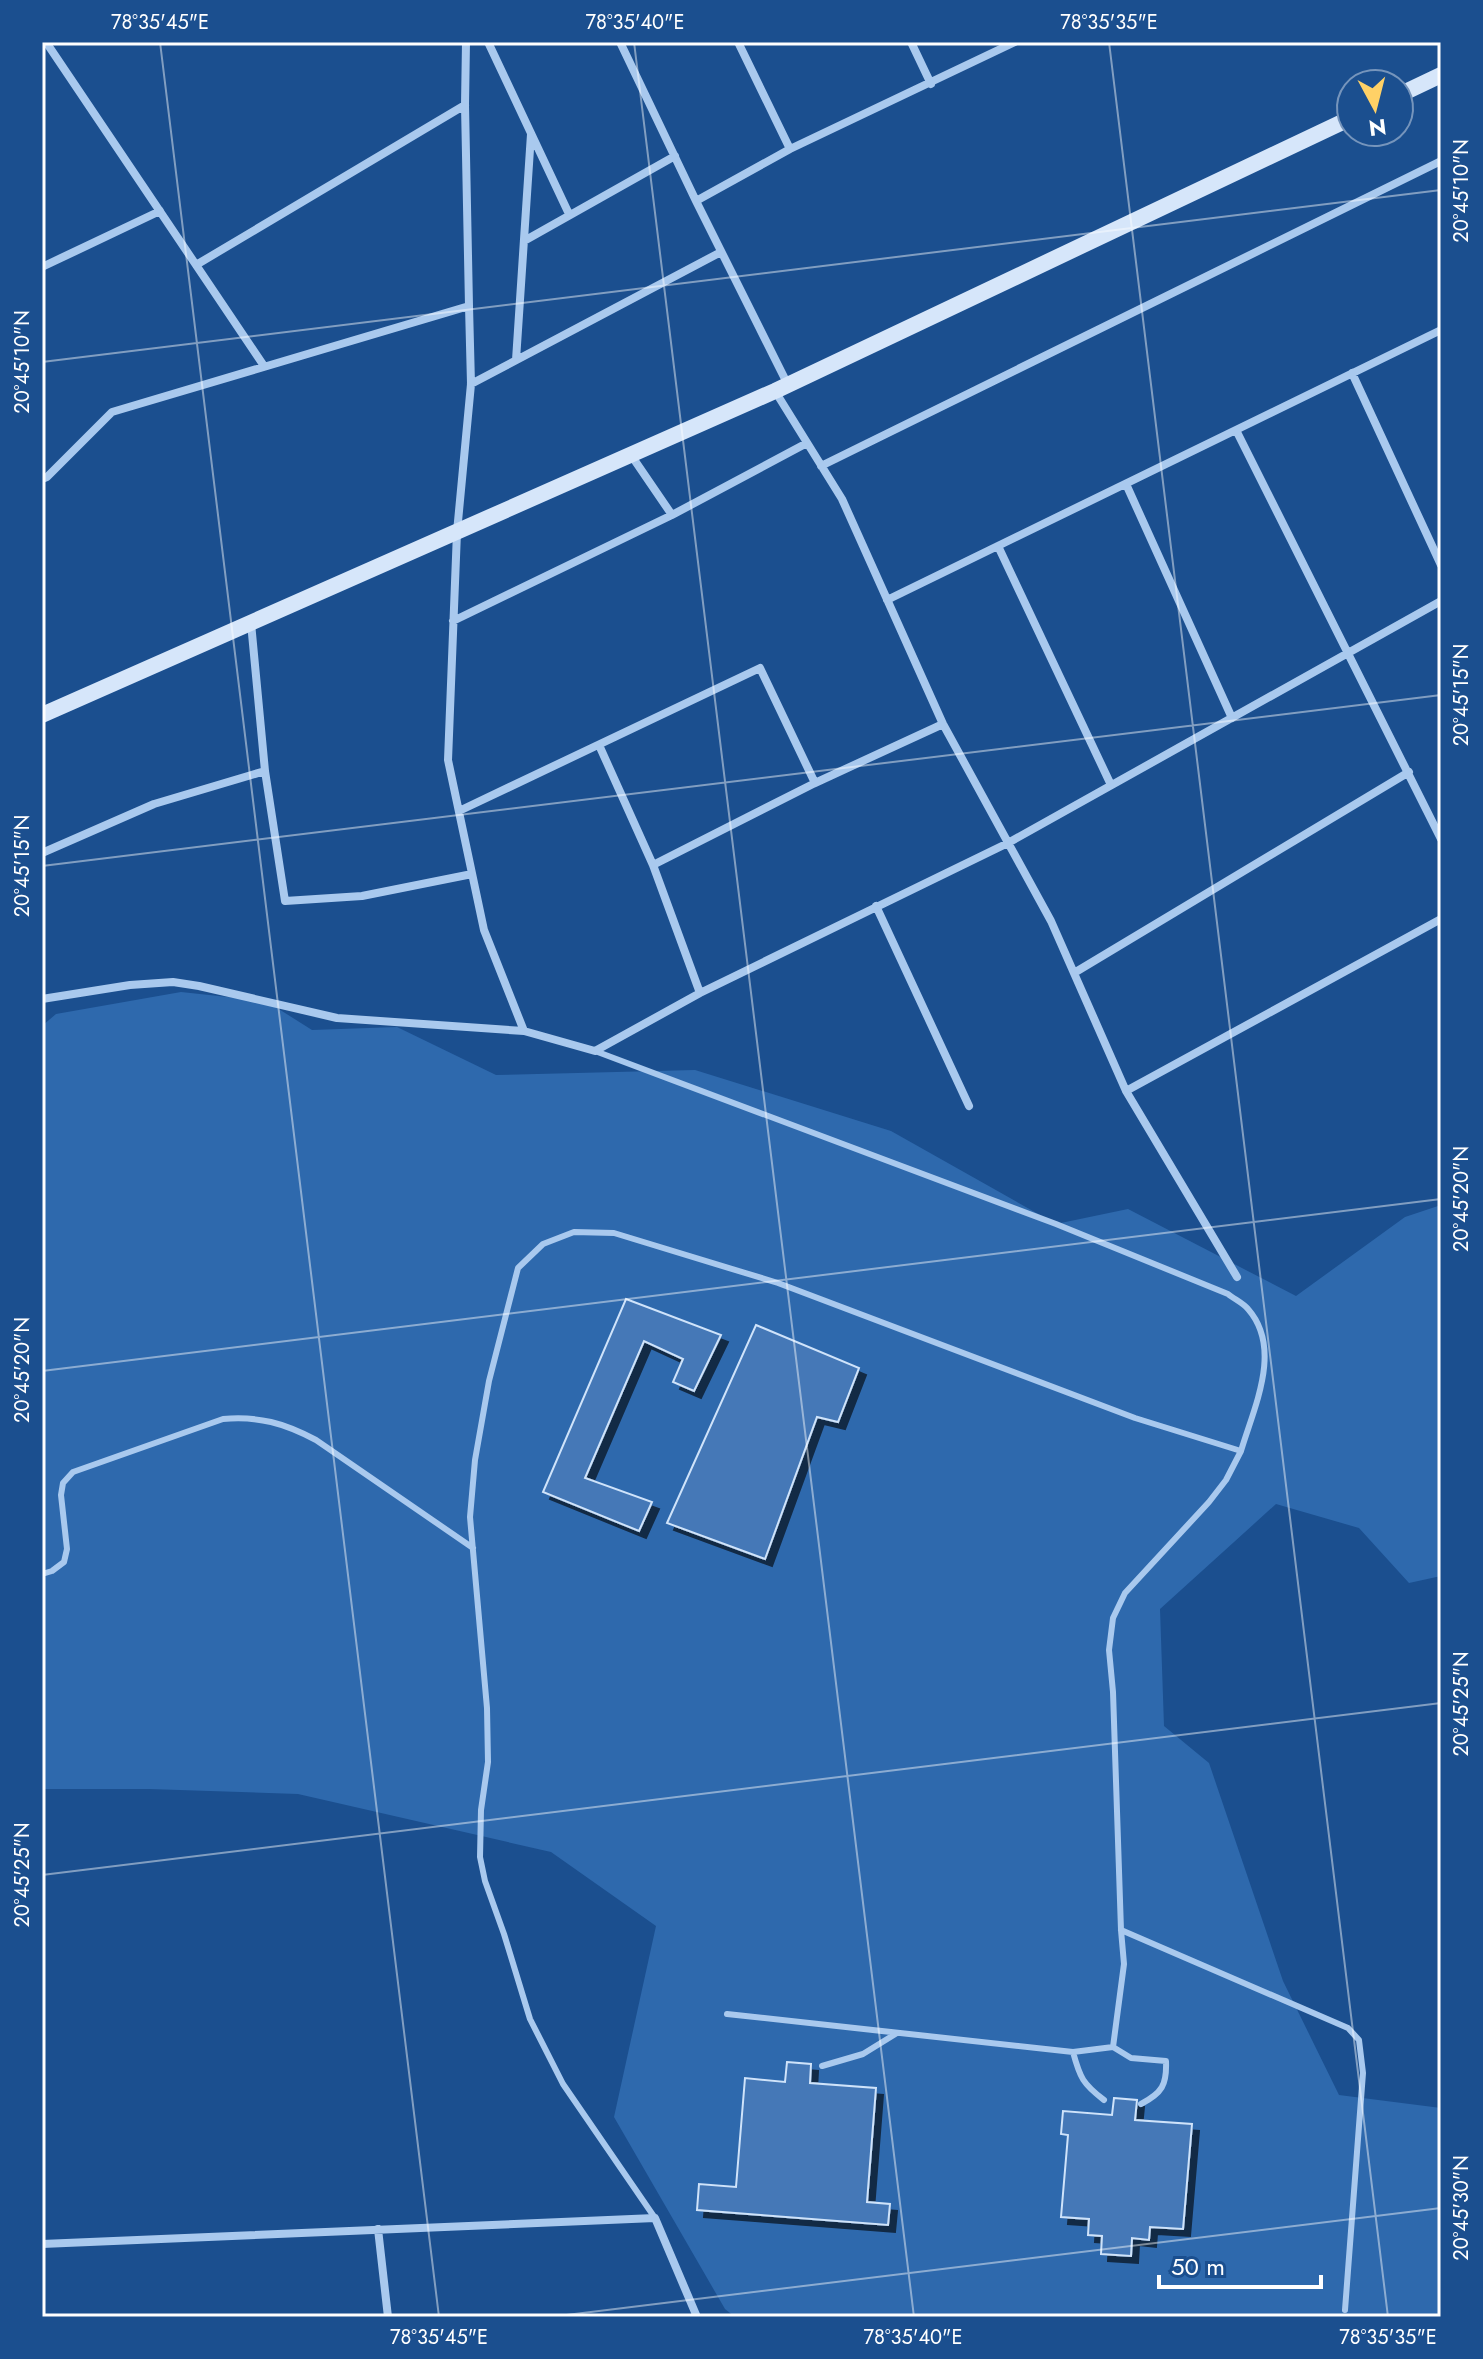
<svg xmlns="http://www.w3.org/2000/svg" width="1483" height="2359" font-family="Jost,sans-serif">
  <defs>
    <filter id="shadow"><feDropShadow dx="7" dy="7" stdDeviation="0" flood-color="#0009"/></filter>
  </defs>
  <rect width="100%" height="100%" fill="#1b4f8f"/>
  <path fill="#2e69ad" d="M181,992L266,1001L312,1030L397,1027L496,1075L695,1070L891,1131L1056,1224L1128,1209L1296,1296L1405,1217L1441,1205V1576L1409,1583L1359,1528L1276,1504L1160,1609L1164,1726L1209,1763L1283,1981L1339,2095L1441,2108V2317H735L725,2309L614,2117L656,1926L551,1852L298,1794L149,1789H42V1026L56,1014Z"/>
  <path fill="#4478b7" stroke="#cfe3fa" stroke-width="2" filter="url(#shadow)" d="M626,1299L721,1335L694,1391L673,1382L683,1359L644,1341L585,1478L652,1502L639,1531L543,1492Z
    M756,1325L859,1368L838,1422L817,1417L765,1559L667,1523Z
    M787,2062L811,2064L810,2083L876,2088L867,2202L890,2204L888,2225L697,2210L699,2184L736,2187L745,2078L785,2082Z
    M1114,2098L1137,2100L1135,2120L1192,2124L1183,2229L1150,2227L1149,2240L1132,2238L1131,2256L1101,2254L1102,2236L1088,2235L1089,2219L1061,2217L1068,2135L1061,2134L1063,2111L1112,2115Z"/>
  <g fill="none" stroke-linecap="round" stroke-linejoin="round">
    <path stroke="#a9c9ee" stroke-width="6" d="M595,1051L1056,1224L1228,1294C1234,1299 1243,1303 1248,1309C1283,1349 1254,1407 1241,1451L1135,1418L778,1283L614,1233L574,1232L543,1244L518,1268L489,1381L475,1460L470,1517L487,1708L488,1762L481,1810L480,1857L485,1881L504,1934L530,2019L563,2084L655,2218
      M42,1574L52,1571L64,1562L67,1549L61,1495L63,1483L73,1472L223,1419C259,1416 284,1423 316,1440L473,1548
      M1121,1930L1348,2028L1359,2040L1363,2073L1345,2310
      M727,2014L1073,2052L1113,2047L1124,1964L1121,1930L1113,1692L1109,1650L1113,1618L1125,1593L1209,1502L1226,1480L1241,1451
      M1113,2047L1131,2058L1166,2061C1167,2085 1162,2093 1141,2104
      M1073,2052C1080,2078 1083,2084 1104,2100
      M822,2066L863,2054L897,2033"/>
    <path stroke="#a9c9ee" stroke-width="8" d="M46,42L264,366
      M466,42L465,105L469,306
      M488,42L569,214
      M620,42L696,201L788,385
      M738,42L790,149
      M911,42L931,84
      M696,201L790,149L1015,42
      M524,241L675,156
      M196,265L465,105
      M42,267L160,211
      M516,360L531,134
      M1352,373L1441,565
      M471,384L721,252
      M775,391L842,499L943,724L1051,921L1126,1091L1237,1277
      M1236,430L1441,839
      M631,455L672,515
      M821,466L1441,161
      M42,479L47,477L112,412L469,306L471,384L457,532L448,760L484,930L524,1031L595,1051L700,993
      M1126,484L1232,718
      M998,546L1111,785
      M887,600L1441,330
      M453,621L672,515L807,443
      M251,623L265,771L285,901L362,896L472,874
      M599,745L653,865L700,993L1008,843L1441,601
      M459,811L760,668L815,783L943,724
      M42,853L154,804L265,771
      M653,865L815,783
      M876,906L969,1106
      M1074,973L1409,772
      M42,999L130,985L173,982L199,986L337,1018L524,1031
      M1126,1091L1441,919
      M378,2229L388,2317
      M42,2244L655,2218L697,2317"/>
    <path stroke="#d6e6fa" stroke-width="16" d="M1399,95L1441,75
      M42,715L775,391L1351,118"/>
  </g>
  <path fill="none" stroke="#fff" stroke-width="2" stroke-opacity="0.45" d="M160,42L439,2317M634,42L914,2317M1109,42L1388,2317M42,362L1441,190M42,866L1441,695M42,1371L1441,1199M42,1875L1441,1703M550,2317L1441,2208"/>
  <rect width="1483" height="2359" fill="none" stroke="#1b4f8f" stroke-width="88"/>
  <g transform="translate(1375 108) rotate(173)"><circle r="38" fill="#1b4f8f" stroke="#7695bc" stroke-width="2"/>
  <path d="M0-6L14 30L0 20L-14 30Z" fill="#ffd166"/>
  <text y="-12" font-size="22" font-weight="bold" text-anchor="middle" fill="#ffffff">N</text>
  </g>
  <path d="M1159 2275v12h162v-12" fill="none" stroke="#ffffff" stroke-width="4"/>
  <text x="1171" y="2275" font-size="24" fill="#ffffff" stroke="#1b4f8f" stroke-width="6" paint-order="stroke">50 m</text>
  <rect x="44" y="44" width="1395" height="2271" fill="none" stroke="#fff" stroke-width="3"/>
  <g font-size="20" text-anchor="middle" fill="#fff">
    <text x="160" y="29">78°35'45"E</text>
    <text x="635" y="29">78°35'40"E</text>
    <text x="1109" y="29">78°35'35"E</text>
    <text transform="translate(1461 191) rotate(-90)" y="7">20°45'10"N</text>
    <text transform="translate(22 362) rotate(-90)" y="7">20°45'10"N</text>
    <text transform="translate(1461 695) rotate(-90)" y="7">20°45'15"N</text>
    <text transform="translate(22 866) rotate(-90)" y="7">20°45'15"N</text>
    <text transform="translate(1461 1199) rotate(-90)" y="7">20°45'20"N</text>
    <text transform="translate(22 1370) rotate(-90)" y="7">20°45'20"N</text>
    <text transform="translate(1461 1704) rotate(-90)" y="7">20°45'25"N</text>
    <text transform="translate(22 1875) rotate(-90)" y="7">20°45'25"N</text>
    <text transform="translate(1461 2208) rotate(-90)" y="7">20°45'30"N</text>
    <text x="439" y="2344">78°35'45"E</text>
    <text x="913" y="2344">78°35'40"E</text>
    <text x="1388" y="2344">78°35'35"E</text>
  </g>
</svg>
